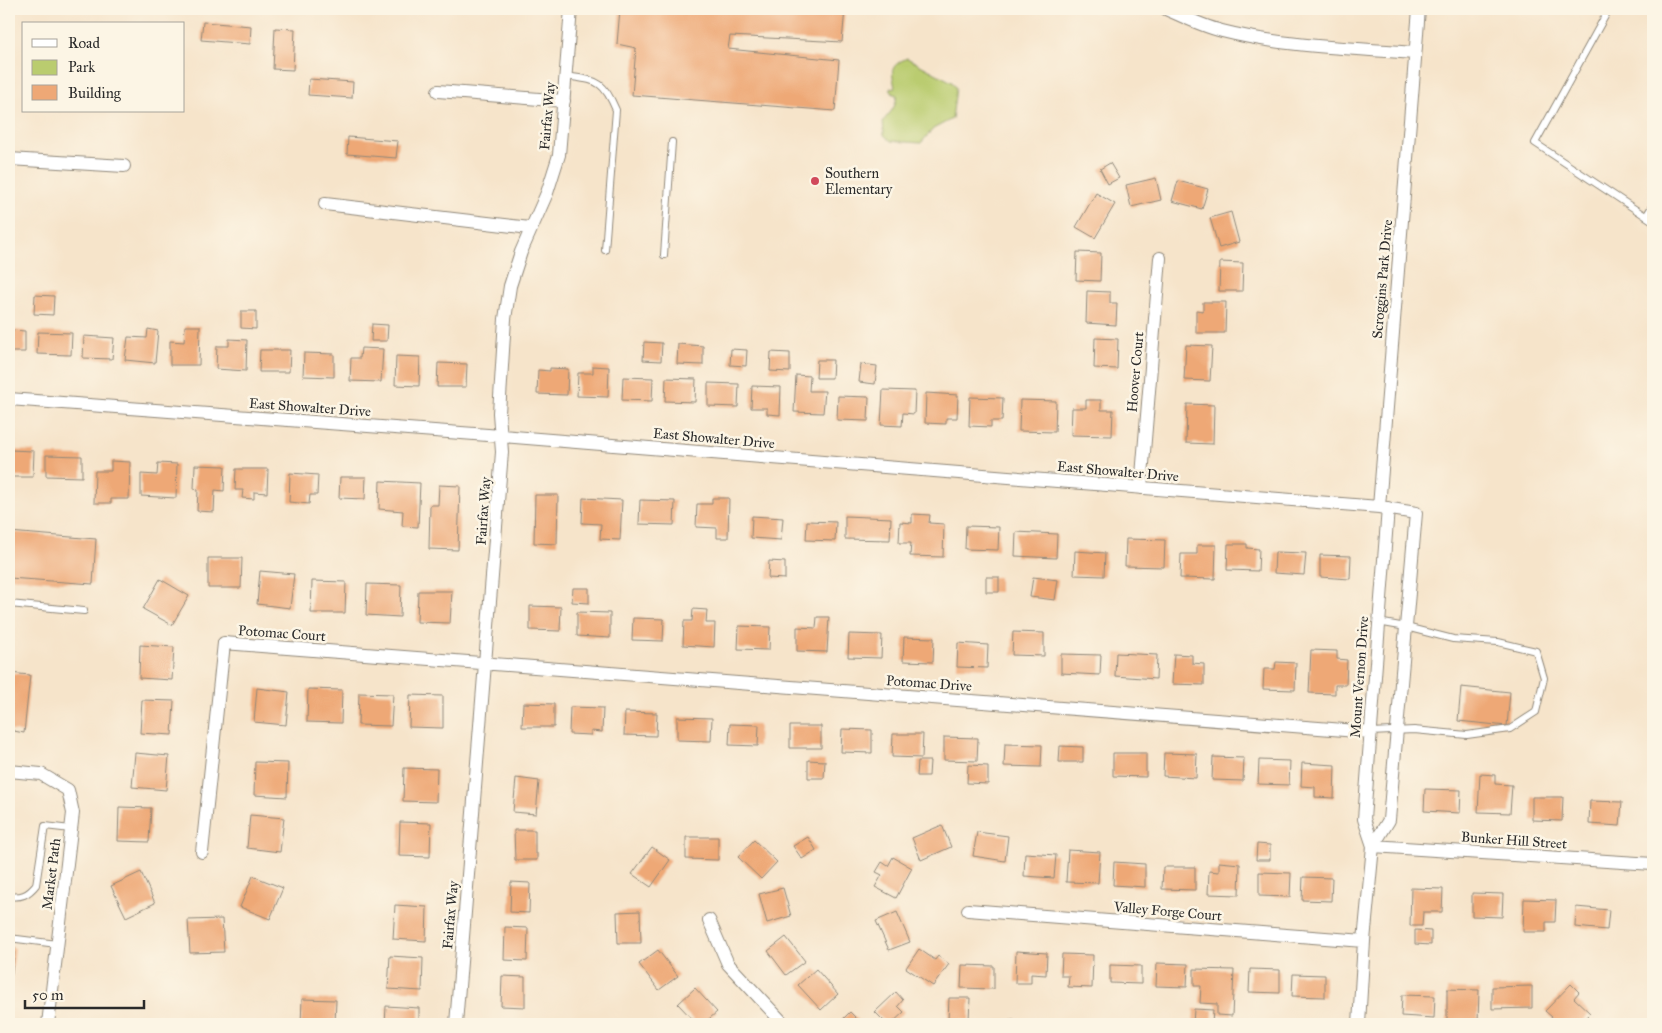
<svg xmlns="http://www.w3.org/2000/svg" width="1662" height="1033" font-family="'IM FELL Great Primer',serif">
  <rect width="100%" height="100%" fill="#fcf5e5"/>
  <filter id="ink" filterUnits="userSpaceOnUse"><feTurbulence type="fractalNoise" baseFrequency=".02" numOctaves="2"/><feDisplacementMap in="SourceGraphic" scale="10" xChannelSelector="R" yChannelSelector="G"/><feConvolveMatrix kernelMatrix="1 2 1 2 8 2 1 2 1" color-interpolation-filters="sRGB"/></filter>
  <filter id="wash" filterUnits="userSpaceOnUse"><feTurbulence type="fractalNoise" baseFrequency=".0096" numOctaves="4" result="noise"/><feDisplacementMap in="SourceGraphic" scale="20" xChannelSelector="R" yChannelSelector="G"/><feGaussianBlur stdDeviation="1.12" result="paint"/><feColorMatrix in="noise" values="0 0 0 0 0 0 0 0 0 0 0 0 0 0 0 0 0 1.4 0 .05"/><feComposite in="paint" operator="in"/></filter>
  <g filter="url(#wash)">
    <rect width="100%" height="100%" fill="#f6e4ca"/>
    <path fill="#bacc6f" stroke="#727c4d" d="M907,58L952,82L956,88L952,119L933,129L921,143L891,141L884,135L883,121C891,112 896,107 897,95L893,94L890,88L895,87C891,70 890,66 907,58Z"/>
    <g id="blocks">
      <path fill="#eea876" d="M620,9H845L842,42L730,36L728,49L839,60L835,111L632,95L636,48L617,44Z
        M203,22L251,26L250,44L201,40Z
        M275,28L295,29L293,70L273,69Z
        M309,79L353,82L352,98L308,95Z
        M348,137L398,141L396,158L347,154Z
        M1110,163L1119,178L1108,184L1100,169Z
        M1156,178L1161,200L1131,207L1126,185Z
        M1178,181L1208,189L1202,209L1172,201Z
        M1096,193L1115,204L1095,238L1076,227Z
        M1231,212L1239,242L1219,248L1210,218Z
        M1077,252L1101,253L1100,281L1076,280Z
        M1220,262L1243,263L1242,291H1219Z
        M1087,291L1110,292V303H1117L1116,325L1086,323Z
        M35,295L54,296L53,315L34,314Z
        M1203,302H1226L1225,333H1196V310L1203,311Z
        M241,311H256V329L241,328Z
        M9,318H12L11,330L25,331V352H9Z
        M372,324L388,325L387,341H371Z
        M185,326H200L199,365H170V341L184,342Z
        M148,329L158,331L155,363L125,360L128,337L147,338Z
        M38,332L72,333L71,355L37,354Z
        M84,336L114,338L112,359L83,358Z
        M1095,338L1118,339L1117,369L1094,368Z
        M229,339L247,340L246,371L216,369L217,346H229Z
        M644,342L662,343L661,361L643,360Z
        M678,344L703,346V365L677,364Z
        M1186,345L1212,346L1210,381L1184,380Z
        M361,348L383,349L381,382L350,381L351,358H360Z
        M731,349L747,350L746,366L730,365Z
        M260,350H290L289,372H259Z
        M771,352L790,353V372L770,371Z
        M304,353L334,354V377L303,376Z
        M396,356L420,357L419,386L395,385Z
        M817,360H833L832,378H816Z
        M438,363L467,364L466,387H437Z
        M861,364L877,366L875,384L859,382Z
        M593,366L609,367L608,397L577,396L578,373H593Z
        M550,368L568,369L567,395L537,394L538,370L550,371Z
        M796,375L810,376L809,391H825L823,413L794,412Z
        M623,377L653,378L652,401L622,400Z
        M666,378L696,379L695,402L665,401Z
        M708,383L739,384L738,407L708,406Z
        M752,386L781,387L780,415L767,414V408H751Z
        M883,390L915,391L914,414L903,413L902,426L881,425Z
        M926,393L958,395L957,418H946V424L925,423Z
        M838,396L869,397L868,421L837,420Z
        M970,397L1003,398L1002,421H991V427L969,426Z
        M1020,400L1056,401L1055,432L1019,431Z
        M1086,400H1101V410H1113L1112,436L1071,435L1072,408H1086Z
        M1187,404L1214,405L1213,444L1186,443Z
        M9,450L34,451L33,477H9Z
        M46,455L82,456V477L46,476Z
        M111,461L130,462L129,499H111V503H94L95,471H111Z
        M158,463L177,464L176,498L141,496V474L157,475Z
        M195,465L225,466L224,491L215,490L214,512L197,511L198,490L194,489Z
        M236,469H268L267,493L254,492V499L242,498L243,490H235Z
        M290,473L318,475L317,495H310L309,504L289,502Z
        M340,477H366L365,499L339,498Z
        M380,481L420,483L418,527L402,526L403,511L379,509Z
        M439,485L460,486L458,550L429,549L430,505H438Z
        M535,495H558L557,544L534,543Z
        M583,498L622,500L620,540L600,539L601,524L582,523Z
        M712,498H729L728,538H717V528L696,527L697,504H712Z
        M640,500L675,501L674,525L639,524Z
        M912,514L930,515L929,523L944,524L943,557L910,556L911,543H899L900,522L912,523Z
        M752,516L783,518L781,540L751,538Z
        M845,516L891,518L890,540L845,539Z
        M807,521L836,522L835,541L806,540Z
        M966,526L999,527L998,550L965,549Z
        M9,532L96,539L93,584L9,578Z
        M1016,532L1057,534L1056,558L1015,556Z
        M1126,539L1165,540L1164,567L1125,566Z
        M1228,544H1247V548L1259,549L1258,571L1227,570Z
        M1197,545H1216L1215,579L1180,578L1181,554H1197Z
        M1075,551L1105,553L1104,576L1074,575Z
        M1275,552L1306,553L1304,575L1274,573Z
        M1320,555L1351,556L1350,579L1320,577Z
        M208,558H242L241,588H208Z
        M769,561L785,562V579L768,578Z
        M260,571L294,574L290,608L257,604Z
        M986,577H999V592H986Z
        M1033,577L1058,580L1055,600L1030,597Z
        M160,579L189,596L172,625L143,609Z
        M312,581L346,582L345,613H311Z
        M367,584L401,585L400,617L366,615Z
        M573,588H589V603L572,602Z
        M418,591H452L450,623L417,622Z
        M530,606L561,607L560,631L530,630Z
        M693,609L707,610L706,623H715L714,647L683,645L684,621H692Z
        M577,612L610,613V638L577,636Z
        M817,617H829L827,652L797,651V627L816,628Z
        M633,618L664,619L663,641L632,640Z
        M739,626L770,627L769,650L738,649Z
        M1013,632L1044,633V656L1012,655Z
        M849,634L882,635L881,658L848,657Z
        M904,637L934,638L933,662L903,661Z
        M958,643L988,645L987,668L957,667Z
        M140,645L174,647L172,680L139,678Z
        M1311,650L1337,651V659L1347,660L1346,685H1335V694L1309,693Z
        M1116,653L1157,655L1156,679L1115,676Z
        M1061,654L1101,655L1100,675L1061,673Z
        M1174,654L1192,655V663L1204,664V685L1172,684Z
        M1276,662L1296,663L1295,690L1263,689L1264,669H1275Z
        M9,673L30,675L24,733L9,730Z
        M1461,687L1510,692L1507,726L1458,721Z
        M257,688L289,692L286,725L254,722Z
        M308,689L342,690L341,723L307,722Z
        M359,693L393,694L391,726L358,725Z
        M410,695L443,696V728L409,727Z
        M142,700L174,701L172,735L140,733Z
        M523,703L554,704V727H522Z
        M570,707L603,708L602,732L591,731V735L569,734Z
        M625,712L657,713L656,736L624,735Z
        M677,717L712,718L711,741L677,740Z
        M730,724L759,725L758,746L729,745Z
        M790,726H821V748H790Z
        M842,729L872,730V753L841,752Z
        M893,734H923L922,758L892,757Z
        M944,737L978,738L977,761L944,760Z
        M1005,744L1042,745L1041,767L1004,766Z
        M1060,746L1083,747V762H1059Z
        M135,753L169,756L166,790L132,787Z
        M1113,753H1146V777L1113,776Z
        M1164,753L1197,754L1196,778L1163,776Z
        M1213,757L1244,758L1243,781L1212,780Z
        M808,760L825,761L824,778H808Z
        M1259,760L1290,761L1289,785L1258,784Z
        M918,761H930L929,776H917Z
        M255,762L288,763L287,797L254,795Z
        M1302,763L1335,765L1334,798L1315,797V787L1301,786Z
        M968,765L988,766V784L967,783Z
        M404,768L437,769L436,802L403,801Z
        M1480,774L1495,775V784L1512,785L1510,813L1478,812Z
        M516,778L539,781L536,814L513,812Z
        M1425,789L1461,790L1460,813L1424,811Z
        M1532,797H1563L1562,821L1532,820Z
        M1590,801L1622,802L1620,826L1589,824Z
        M119,807L151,808L149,842L118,841Z
        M250,815L284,818L280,852L247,848Z
        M400,822L431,823L430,857L399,856Z
        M942,825L951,847L921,860L912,838Z
        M514,830H535V853H537V860H515Z
        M977,832L1008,836L1005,861L973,856Z
        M9,835H12L10,855H9Z
        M686,837H718V860L686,859Z
        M808,837L816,850L802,859L793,846Z
        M754,840L777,862L761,879L738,857Z
        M1257,844L1270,845V860H1256Z
        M652,847L670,860L651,887L632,874Z
        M1068,850L1100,852L1098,883L1066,882Z
        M1025,853L1056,855L1054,878L1024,876Z
        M893,857L912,868L896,898L875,887L882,875L876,872L882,862L888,866Z
        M1114,862L1145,864V887L1113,885Z
        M1219,862L1240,864L1239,895L1208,894L1209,871L1219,872Z
        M1163,867H1195V890L1162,889Z
        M141,872L155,903L126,917L111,886Z
        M1259,872L1291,873L1290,897L1259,896Z
        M253,876L283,888L270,919L240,907Z
        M1303,877L1332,878L1331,901L1302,900Z
        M511,882L530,883L529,913L510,912Z
        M783,888L791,916L767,923L759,894Z
        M1411,888L1443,889L1442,912H1423L1422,926H1410Z
        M1472,893L1503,894L1502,917L1472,916Z
        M1524,899L1556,900L1555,922H1546V932H1523Z
        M395,905L427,907L426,941L393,939Z
        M1576,907L1609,910L1607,930L1575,927Z
        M640,911L641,943H618L617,912Z
        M897,912L910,942L889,950L876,921Z
        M222,919L224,952L190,953L188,920Z
        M505,927L528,928L527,961L504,960Z
        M1415,930L1431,931V945L1415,944Z
        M786,937L805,961L786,975L768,951Z
        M9,947L15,948L10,987H9Z
        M919,949L935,960L938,956L949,964L933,986L906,968Z
        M658,950L678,976L659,990L639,964Z
        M1016,951L1047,953L1046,975L1031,974V983H1015Z
        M1062,954L1093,955L1092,988L1068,987L1069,976H1061Z
        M390,956L423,958L422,991L388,989Z
        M1157,963L1188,964L1187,987L1156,986Z
        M962,965L994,966V989L961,988Z
        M1110,965L1141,966V984L1110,983Z
        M816,969L838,994L821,1010L798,985Z
        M1194,969L1234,970L1232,1016L1217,1015V1004L1200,1003L1201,986H1194Z
        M1250,969L1280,970V993L1249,992Z
        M1293,974L1325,975V997L1292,996Z
        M502,976L525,977V1007L501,1006Z
        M1571,984L1579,992L1574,998L1590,1013L1579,1024H1560L1545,1011Z
        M1532,986V1008L1492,1009V987Z
        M695,988L717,1012L703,1024H697L678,1004Z
        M1447,989L1479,990L1478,1023L1447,1022Z
        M896,992L903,1000L898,1006L904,1012L891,1024H887L875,1012Z
        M1402,995L1435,996L1434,1018L1401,1016Z
        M949,998H970L969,1020H948Z
        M302,999L336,1000L335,1024H301Z
        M386,1006L419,1008V1024H385Z
        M1194,1009L1213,1010L1212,1024H1193Z
        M850,1012L862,1024H838Z
        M1014,1020V1024H995V1021Z"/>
    </g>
  </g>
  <g filter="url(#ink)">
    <use href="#blocks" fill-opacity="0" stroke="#90887a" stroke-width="1"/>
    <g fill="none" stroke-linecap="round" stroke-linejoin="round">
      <g stroke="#90887a" stroke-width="8">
        <path id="lane" d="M1609,9L1535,143L1653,221
          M566,76C597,81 603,79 616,110L605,250
          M1646,216L1653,205
          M664,255L672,142
          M9,604L84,611
          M1370,732L1414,730L1467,735L1510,729L1536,712L1544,678L1536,651L1498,642L1453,639L1406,627L1378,622
          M9,896C21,898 28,895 36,885L45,826L71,829
          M9,938L57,944"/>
      </g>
      <g stroke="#90887a" stroke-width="14">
        <path id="street" d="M1166,9C1184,17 1202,26 1222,31C1285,47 1351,48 1415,53
          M438,91L564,101
          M9,159L124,166
          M325,204L530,228
          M9,399L501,436L1379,507L1416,513L1389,820L1373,846
          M1141,488L1160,258
          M1379,507L1419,9
          M9,771L41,774L68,790L73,813L48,1024
          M1373,846L1653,864
          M202,852L224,643L1370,732
          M968,910L1364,941
          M709,920L728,964L784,1024
          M456,1024L502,452L499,413L505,319L510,286L521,252L547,193L559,155L571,9
          M1359,1024L1364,941L1373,846L1364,819L1388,508"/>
      </g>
      <use href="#lane" stroke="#fff" stroke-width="6"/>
      <use href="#street" stroke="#fff" stroke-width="12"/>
    </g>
  </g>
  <circle fill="#d1495b" stroke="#fcf5e5" stroke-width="2" cx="815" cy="181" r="5"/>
  <g text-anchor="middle" stroke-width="5" stroke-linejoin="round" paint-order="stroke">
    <g font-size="14" fill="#2b2b2b" stroke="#fcf5e5">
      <text transform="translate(547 116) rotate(-85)" y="5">Fairfax Way</text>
      <text transform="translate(1382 279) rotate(-85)" y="5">Scroggins Park Drive</text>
      <text transform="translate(1135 372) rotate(-85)" y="5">Hoover Court</text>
      <text transform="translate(310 407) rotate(4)" y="5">East Showalter Drive</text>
      <text transform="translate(714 438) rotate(5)" y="5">East Showalter Drive</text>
      <text transform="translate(1118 471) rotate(5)" y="5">East Showalter Drive</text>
      <text transform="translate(483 511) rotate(-86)" y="5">Fairfax Way</text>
      <text transform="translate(282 633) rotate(4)" y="5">Potomac Court</text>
      <text transform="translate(1359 677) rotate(-86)" y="5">Mount Vernon Drive</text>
      <text transform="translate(929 683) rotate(4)" y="5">Potomac Drive</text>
      <text transform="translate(1514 840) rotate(4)" y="5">Bunker Hill Street</text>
      <text transform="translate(51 874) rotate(-83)" y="5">Market Path</text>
      <text transform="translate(1168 911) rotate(5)" y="5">Valley Forge Court</text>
      <text transform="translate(450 915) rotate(-85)" y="5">Fairfax Way</text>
    </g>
    <g font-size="14" fill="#2b2b2b" stroke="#fcf5e5" text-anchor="start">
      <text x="825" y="178">Southern<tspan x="825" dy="16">Elementary</tspan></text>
    </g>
  </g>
  <rect width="1662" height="1033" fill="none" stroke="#fcf5e5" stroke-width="30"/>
  <rect x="22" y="22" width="162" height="90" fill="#fcf5e5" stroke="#a8a49b"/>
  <rect x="32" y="39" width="25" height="8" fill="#ffffff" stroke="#a8a49b"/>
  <text x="68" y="48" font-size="15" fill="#2b2b2b">Road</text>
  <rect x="32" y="60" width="25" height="15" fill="#bacc6f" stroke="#a8a49b"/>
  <text x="68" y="72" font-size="15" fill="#2b2b2b">Park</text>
  <rect x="32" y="85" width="25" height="15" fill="#eea876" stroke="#a8a49b"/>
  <text x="68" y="98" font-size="15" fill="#2b2b2b">Building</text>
  <path d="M25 1000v8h119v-8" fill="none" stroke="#2b2b2b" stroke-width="2.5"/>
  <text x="32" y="1000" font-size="15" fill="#2b2b2b" stroke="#fcf5e5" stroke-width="4" paint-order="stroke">50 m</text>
</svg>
